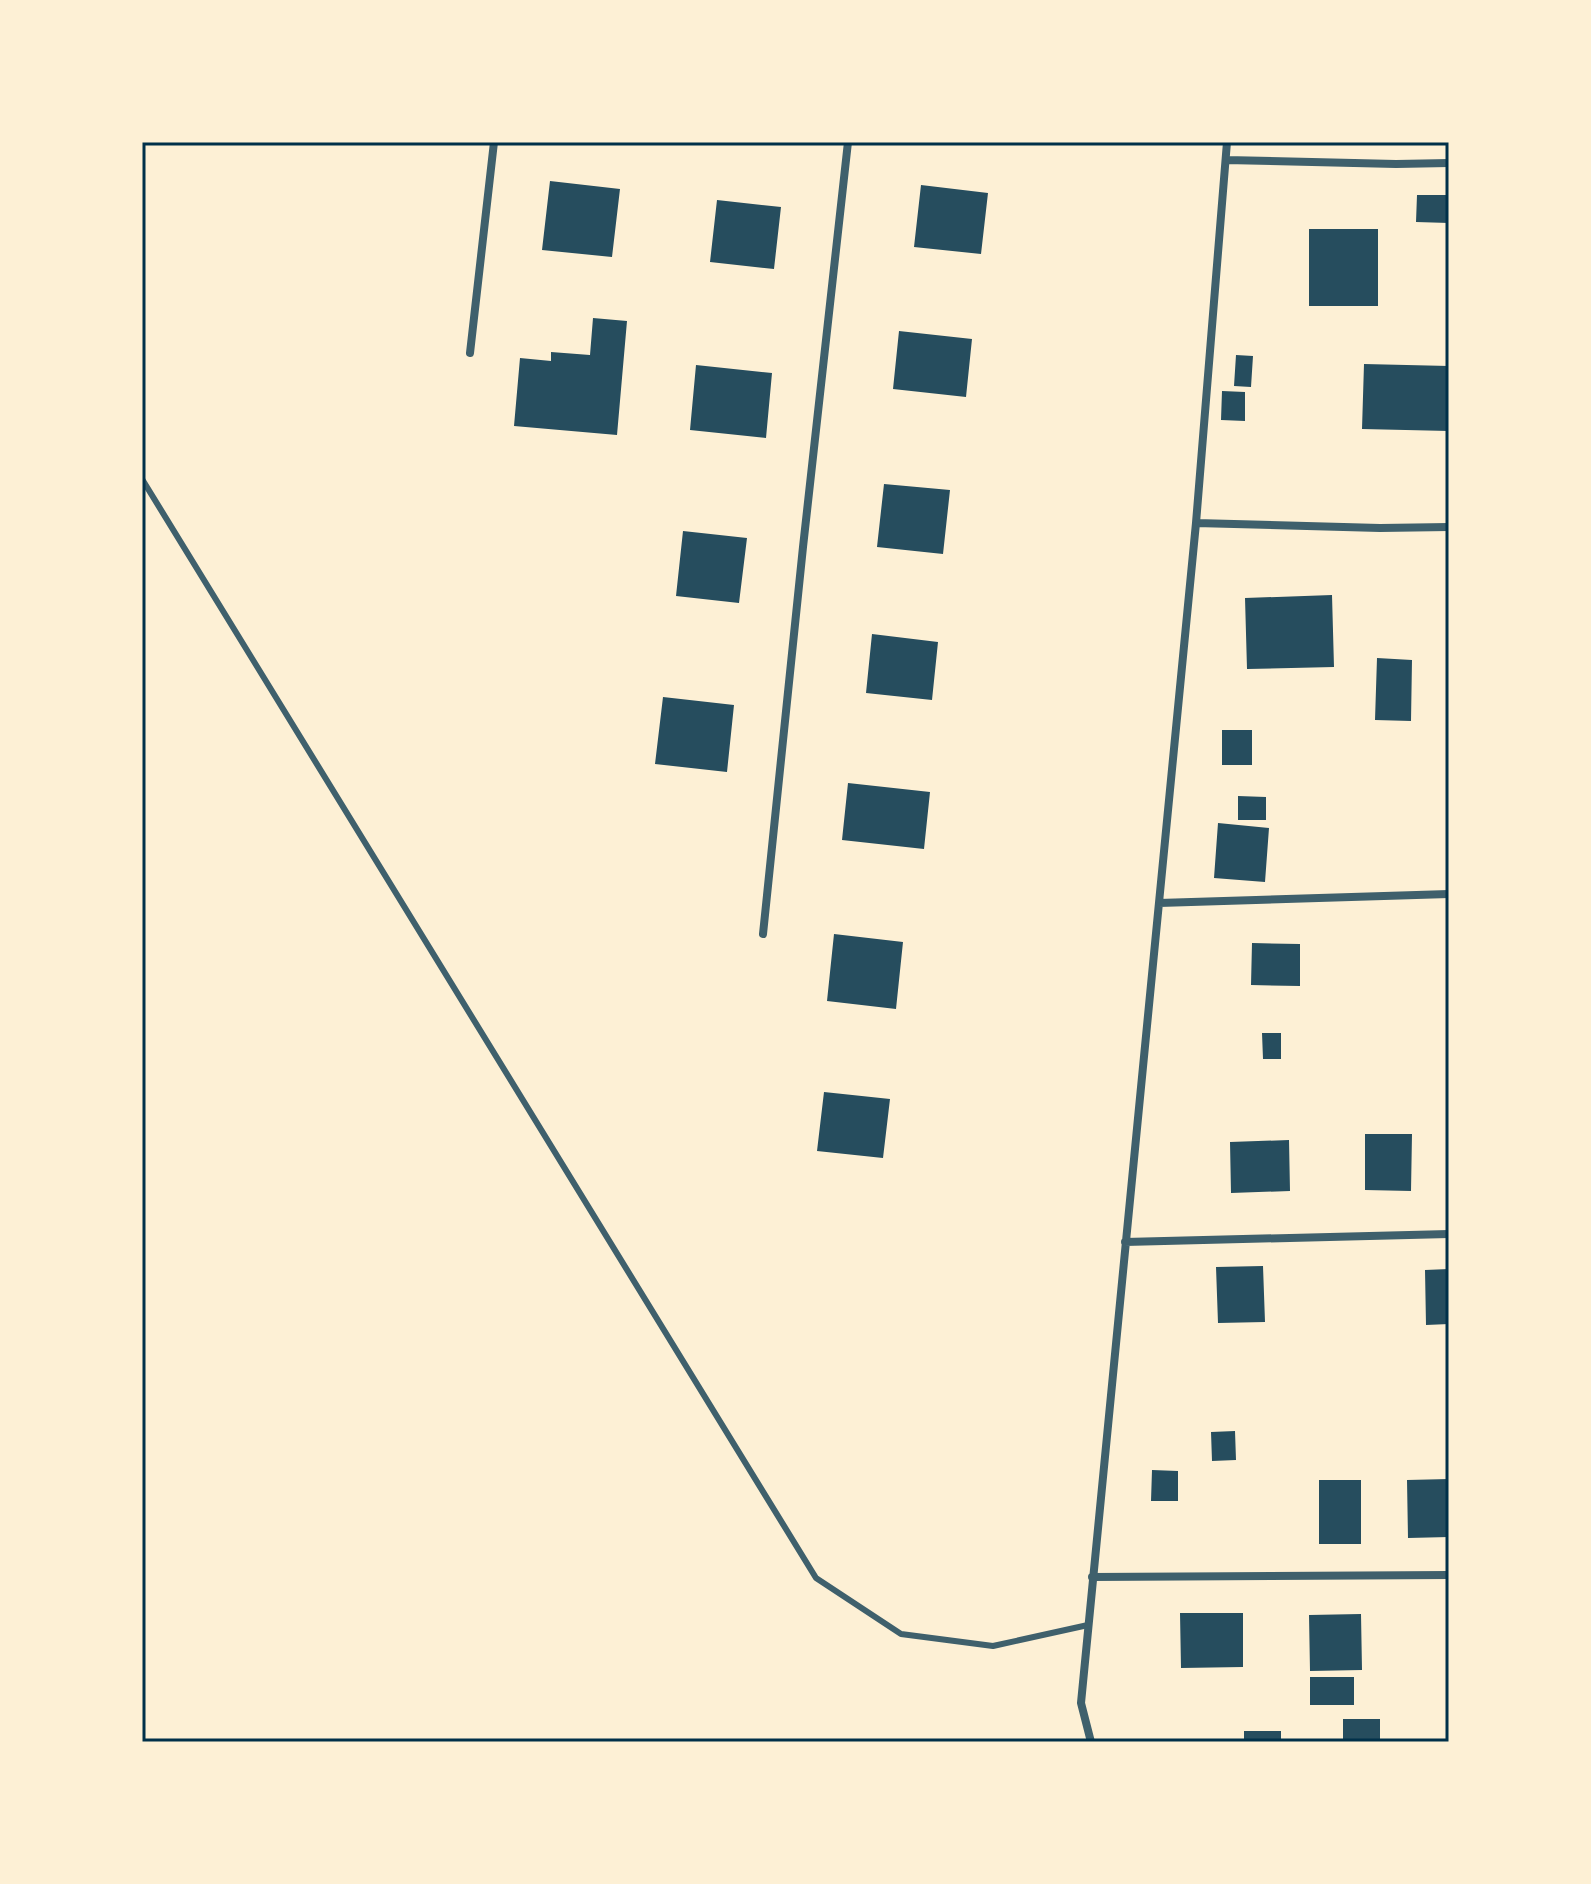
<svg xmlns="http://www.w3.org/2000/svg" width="1591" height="1884" font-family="Rubik,sans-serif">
  <rect width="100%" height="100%" fill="#fdf0d5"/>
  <path fill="#264d5e" d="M550,181L620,189L612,257L542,250Z
    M921,185L988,193L981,254L914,247Z
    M1417,195H1449V223L1416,222Z
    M717,200L781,207L774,269L710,262Z
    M1309,229H1378V306H1309Z
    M593,318L627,321L617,435L514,426L520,358L551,361V352L590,355Z
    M899,331L972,339L966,397L893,389Z
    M1236,355L1253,356L1251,387L1234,386Z
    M1364,364L1449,366V431L1362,429Z
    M696,365L772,373L766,438L690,430Z
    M1222,391L1245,392V421L1221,420Z
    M884,484L950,490L943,554L877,547Z
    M683,531L747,538L739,603L676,596Z
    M1332,595L1334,667L1247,669L1245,598Z
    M872,634L938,642L932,700L866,693Z
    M1377,658L1412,660L1411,721L1375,720Z
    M663,697L734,705L727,772L655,764Z
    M1222,730H1252V765H1222Z
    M848,783L930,792L924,849L842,840Z
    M1238,796L1266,797V820H1238Z
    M1218,823L1269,828L1265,882L1214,878Z
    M834,934L903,942L896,1009L827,1001Z
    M1252,943L1300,944V986L1251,985Z
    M1262,1033H1281V1059H1263Z
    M824,1092L890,1099L883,1158L817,1151Z
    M1365,1134H1412L1411,1191L1365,1190Z
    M1289,1140L1290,1191L1231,1193L1230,1142Z
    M1263,1266L1265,1322L1218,1323L1216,1267Z
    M1449,1269V1324L1426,1325L1425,1270Z
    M1235,1431L1236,1460L1212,1461L1211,1432Z
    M1152,1470L1178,1471V1501H1151Z
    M1449,1479V1537L1408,1538L1407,1480Z
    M1319,1480H1361V1544H1319Z
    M1180,1613H1243V1667L1181,1668Z
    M1361,1614L1362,1670L1310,1671L1309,1615Z
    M1310,1677H1354V1705H1310Z
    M1343,1719H1380V1742H1343Z
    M1244,1731H1281V1742H1244Z"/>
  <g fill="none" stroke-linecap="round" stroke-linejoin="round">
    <path stroke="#3f606c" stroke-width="6" d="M142,479L816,1578L901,1634L993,1646L1088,1625"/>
    <path stroke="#3f606c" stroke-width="8" d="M1226,160L1396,164L1449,163
      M470,353L494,142
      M1196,523L1380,528L1449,527
      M1159,903L1449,894
      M763,934L803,547L848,142
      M1125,1242L1449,1234
      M1092,1577L1449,1575
      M1091,1742L1081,1703L1196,523L1227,142"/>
  </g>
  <rect width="1591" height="1884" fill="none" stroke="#fdf0d5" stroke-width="288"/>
  <rect x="144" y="144" width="1303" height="1596" fill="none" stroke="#003049" stroke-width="3"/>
</svg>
